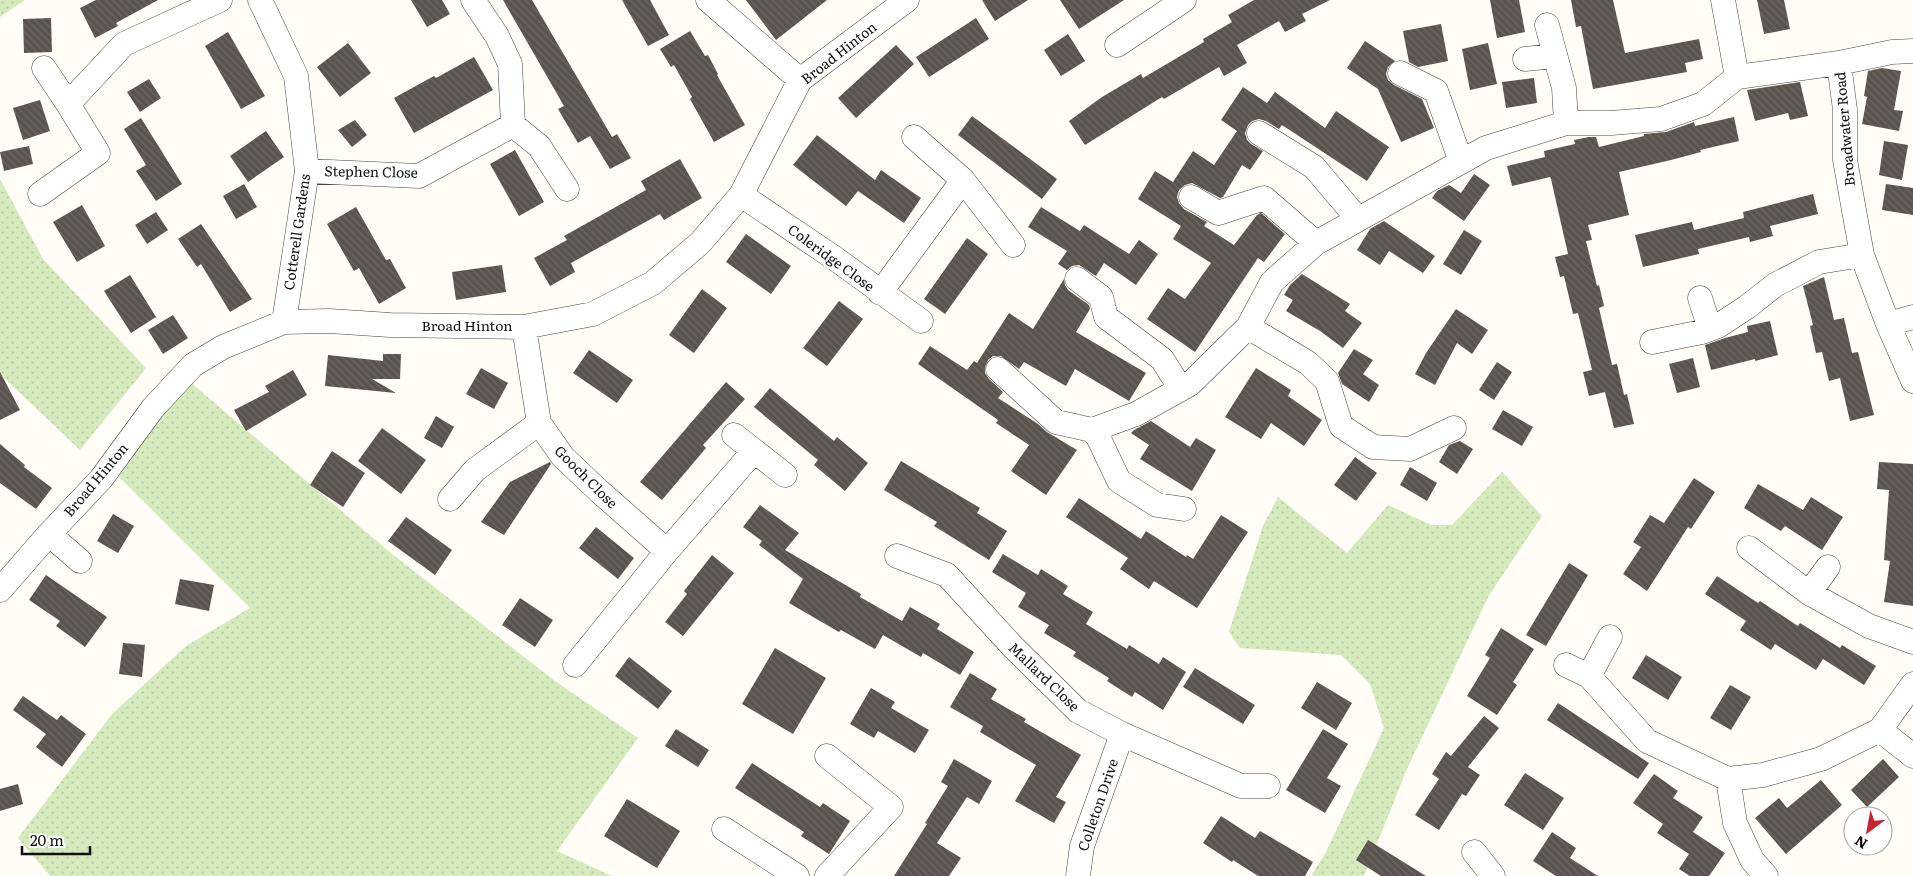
<svg xmlns="http://www.w3.org/2000/svg" width="1913" height="876" font-family="Literata,serif">
  <defs>
    <pattern id="park-dots" width="8" height="8" patternUnits="userSpaceOnUse" patternTransform="scale(1.25)"><rect width="8" height="8" fill="#d5ebbd"/><path d="M2 2h.1M6 6h.1" fill="none" stroke="#b6c8a1" stroke-width="1.8" stroke-linecap="round"/></pattern>
    <pattern id="building-back-hatch" width="6" height="6" patternUnits="userSpaceOnUse" patternTransform="scale(1.25)"><rect width="6" height="6" fill="#5a524d"/><path d="M-1 5l2 2M0 0l6 6M5-1l2 2" fill="none" stroke="#6d6662"/></pattern>
  </defs>
  <rect width="100%" height="100%" fill="#fffdf5"/>
  <path fill="url(#park-dots)" d="M0,0H25L0,17Z
    M0,179L43,259L146,368L80,450L0,374Z
    M184,377L392,554L555,681L638,738L557,851L612,876H50L18,838L112,714L186,646L250,608L119,477Z
    M1502,472L1542,516L1488,597L1407,769L1364,876H1311L1326,852L1384,728L1370,684L1341,655L1240,648L1229,632L1263,526L1278,497L1347,553L1388,505L1431,525H1452Z"/>
  <path fill="url(#building-back-hatch)" d="M96,0H158L116,23L118,26L95,38L80,8Z
    M411,0H442L450,14L427,27Z
    M503,0H532L612,137L617,134L631,158L610,169L590,136L578,143L558,109L564,106Z
    M622,0H650L669,35L648,46Z
    M746,0H827L776,40Z
    M982,0H1028L995,21Z
    M1060,0H1124L1079,29Z
    M1254,0H1330L1302,14L1306,21L1285,32L1279,21L1237,45L1247,63L1224,76L1219,67L1164,99L1162,97L1085,145L1069,121L1102,97L1141,74L1143,78L1204,42L1203,39L1232,22L1228,15Z
    M1490,0H1519L1525,32L1497,38Z
    M1571,0H1613L1625,53L1699,39L1703,59L1685,63L1687,72L1593,89L1581,26L1576,27Z
    M1757,0H1784L1790,29L1764,34Z
    M51,18L52,52L24,53L23,19Z
    M976,18L989,39L929,77L916,57Z
    M1441,24L1448,61L1418,67L1409,62L1403,31Z
    M690,31L705,56L708,55L718,74L717,75L745,125L714,142L690,99L692,97L674,65L671,67L660,49Z
    M228,32L265,96L241,109L205,46Z
    M1068,34L1085,61L1061,76L1044,50Z
    M1365,41L1395,61L1388,67L1386,74L1388,80L1394,85L1422,99L1434,128L1401,142L1378,89L1347,68Z
    M348,43L371,73L340,97L317,67Z
    M1488,43L1497,84L1470,90L1462,49Z
    M896,45L914,64L856,118L838,98Z
    M474,57L493,90L414,133L394,98L434,76L436,78Z
    M1882,68L1901,71L1894,110L1903,111L1899,131L1862,124L1867,97L1864,96L1868,71Z
    M1534,78L1537,103L1506,108L1502,82Z
    M149,79L161,98L140,112L127,92Z
    M1800,82L1808,116L1790,120L1788,113L1755,121L1747,90Z
    M1243,87L1267,103L1275,92L1325,128L1336,111L1389,147L1367,181L1282,125L1279,129L1266,121L1259,119L1252,121L1248,125L1245,133L1247,140L1251,144L1263,151L1250,170L1242,165L1223,197L1220,198L1192,183L1185,185L1179,190L1177,197L1179,203L1184,209L1207,222L1204,226L1234,245L1257,215L1261,213L1285,234L1264,262L1258,258L1195,352L1147,319L1168,288L1185,299L1211,263L1173,239L1181,226L1138,199L1155,171L1173,182L1193,151L1214,165L1237,131L1221,120Z
    M40,100L50,131L23,140L13,108Z
    M972,116L1057,179L1042,199L958,135Z
    M1734,117L1739,141L1700,150L1701,152L1671,160L1619,172L1629,215L1588,225L1592,240L1586,241L1597,286L1599,285L1604,306L1599,308L1612,365L1617,364L1624,395L1627,394L1634,424L1614,428L1605,392L1589,396L1583,372L1592,370L1578,313L1573,314L1564,276L1560,277L1555,257L1568,254L1551,179L1550,177L1512,186L1507,166L1545,157L1544,151L1575,144L1574,140L1589,137H1596L1599,147L1644,136V134L1666,132L1694,122L1695,126Z
    M141,118L182,184L156,201L136,171L146,165L124,129Z
    M355,120L367,135L352,147L338,130Z
    M266,131L284,157L248,182L230,156Z
    M817,135L875,180L881,170L921,198L904,223L858,191L846,206L793,165Z
    M1884,141L1908,145L1902,180L1879,175Z
    M29,146L33,164L4,171L0,152Z
    M515,150L544,202L519,216L490,164Z
    M680,159L702,198L664,220L660,214L571,263L575,272L550,286L534,258L567,240L564,236L646,190L641,181Z
    M1474,174L1490,185L1464,221L1432,198L1437,191L1449,185L1461,193Z
    M244,184L257,207L236,219L223,196Z
    M1886,184L1913,188V215L1882,210Z
    M1813,194L1818,214L1770,226L1773,236L1750,242L1749,237L1698,249L1699,254L1643,267L1635,235L1692,222L1694,230L1744,218L1743,212Z
    M82,205L105,246L77,262L53,222Z
    M356,207L386,260L390,259L406,288L379,304L359,268L354,271L327,224Z
    M1041,207L1080,231L1084,225L1129,254L1139,240L1158,254L1136,285L1104,263L1096,276L1079,265L1072,266L1067,270L1058,264L1067,251L1028,227Z
    M156,212L168,230L147,244L135,225Z
    M1384,221L1435,256L1423,273L1389,251L1380,265L1357,250L1370,229Z
    M201,224L252,299L230,312L201,264L197,267L178,239Z
    M1464,230L1482,241L1461,275L1443,264Z
    M746,234L791,266L771,294L726,262Z
    M967,238L988,254L945,314L924,299Z
    M502,265L506,292L456,300L452,272Z
    M1302,274L1350,304L1345,311L1362,323L1343,348L1320,331L1286,311L1293,300L1284,295L1290,285Z
    M130,275L156,317L131,333L104,291Z
    M1824,277L1834,320L1844,318L1852,353L1858,352L1874,415L1850,421L1840,378L1829,381L1822,352L1816,353L1810,326L1813,325L1803,286Z
    M1064,279L1065,285L1068,290L1089,305L1090,309L1076,332L1146,373L1129,401L1075,369L1066,386L1024,362L1019,369L1001,356H993L988,360L985,367V373L989,379L1003,392L998,398L1038,424L1047,432L1077,450L1046,495L1011,471L1029,445L996,423L998,420L918,364L930,346L967,370L974,361L977,363L1009,313L1033,329Z
    M702,289L727,308L694,353L669,335Z
    M839,301L863,319L827,366L803,348Z
    M1456,309L1488,330L1472,354L1457,343L1435,385L1415,374L1426,353Z
    M173,315L188,338L163,354L148,330Z
    M1770,321L1778,355L1755,361V359L1711,370L1705,345L1725,338L1748,332L1747,326Z
    M1354,349L1373,360L1363,374L1379,385L1369,402L1342,384L1338,373Z
    M589,350L633,380L617,403L573,373Z
    M383,354H401L400,379H372L396,393L325,386L328,355L383,361Z
    M1693,358L1700,387L1677,393L1669,364Z
    M1497,362L1512,372L1494,400L1479,390Z
    M481,368L508,383L494,409L466,394Z
    M1256,368L1291,390L1288,396L1322,420L1304,446L1271,423L1261,439L1225,417Z
    M293,370L307,395L246,431L234,410L269,392L265,386Z
    M0,372L20,410L0,420Z
    M726,382L745,399L703,445L706,448L662,500L640,482Z
    M770,388L834,441L837,437L868,463L845,491L814,465L818,460L754,407Z
    M1503,410L1533,427L1522,446L1492,429Z
    M436,416L454,427L442,448L424,438Z
    M1151,421L1190,447L1196,438L1216,450L1192,491L1140,459L1149,445L1131,433L1134,430Z
    M382,428L426,460L401,494L358,461Z
    M1460,441L1473,449L1457,474L1439,462L1449,445Z
    M0,444L25,465L24,467L52,488L36,509L0,483Z
    M332,451L365,473L343,507L310,485Z
    M1355,457L1377,473L1356,501L1334,485Z
    M901,461L980,508L977,513L1007,531L989,560L934,526L937,522L884,490Z
    M550,462L551,464L504,535L481,522L510,482Z
    M1879,462L1913,464V606L1884,602L1890,561L1884,560L1889,490L1877,489Z
    M1410,467L1437,483L1427,501L1400,485Z
    M1694,478L1715,492L1691,529L1688,527L1647,591L1623,574L1641,547L1633,542L1650,515L1664,523Z
    M1758,484L1803,510L1811,497L1843,517L1822,550L1785,526L1781,531L1744,508Z
    M1079,498L1141,539L1146,531L1186,557L1187,555L1193,559L1221,515L1248,532L1197,608L1154,581L1149,589L1120,569L1128,558L1066,517Z
    M760,505L799,533L785,550L861,594L860,597L902,621L910,607L940,624L937,629L974,652L960,675L923,653L921,657L883,635L875,649L841,630L839,632L789,603L803,579L759,545L762,541L743,527Z
    M113,514L134,526L118,553L97,541Z
    M406,517L452,550L435,575L388,541Z
    M596,527L634,558L618,579L579,548Z
    M1003,554L1038,575L1041,569L1068,586L1063,594L1093,612L1086,624L1127,649L1129,645L1159,664L1163,657L1186,672L1163,710L1135,692L1132,697L1107,681L1109,678L1073,656L1076,652L1044,633L1049,625L1018,607L1026,593L992,572Z
    M712,555L734,573L683,636L665,622L687,594L684,591Z
    M1569,563L1588,575L1546,646L1526,635Z
    M46,575L107,617L85,647L56,626L60,621L29,600Z
    M1717,576L1758,603L1760,601L1798,626L1800,623L1840,648L1842,645L1876,666L1864,685L1823,659L1816,670L1775,644L1771,650L1740,630L1746,621L1705,594Z
    M180,579L214,585L209,611L175,604Z
    M520,598L553,620L535,647L502,625Z
    M1501,628L1534,649L1513,682L1517,685L1497,715L1467,696L1490,658L1485,655Z
    M123,643L145,645L142,677L119,674Z
    M775,648L826,678L793,734L742,704Z
    M1646,655L1682,677L1668,700L1632,678Z
    M629,657L672,691L658,709L615,676Z
    M1195,668L1255,705L1243,724L1183,687Z
    M970,673L997,689L991,699L1026,719L1024,722L1081,755L1056,797L1066,802L1054,823L1015,801L1036,765L980,732L983,726L950,707Z
    M1317,682L1352,703L1336,730L1301,708Z
    M1730,685L1751,697L1731,730L1710,718Z
    M871,688L895,702L891,708L929,730L915,753L878,731L874,738L850,724Z
    M23,696L57,720L61,715L86,734L62,767L36,747L46,734L13,710Z
    M1558,703L1649,763L1638,779L1547,720Z
    M1484,716L1499,728L1468,767L1480,775L1466,796L1462,794L1439,830L1415,815L1439,779L1432,774L1446,752L1451,756Z
    M676,729L709,750L698,767L665,746Z
    M1323,729L1348,744L1327,778L1341,786L1325,813L1286,790Z
    M954,759L992,781L979,804L967,797L937,843L961,858L949,876H894L927,824L925,823L948,786L941,782Z
    M1883,759L1899,777L1867,807L1851,790Z
    M752,763L820,807L823,803L850,821L829,854L801,836L804,832L735,788Z
    M1525,773L1564,798L1543,830L1504,805Z
    M1654,774L1678,791L1673,798L1703,817L1693,832L1725,853L1709,876H1690L1679,869L1689,854L1657,833L1663,824L1633,803Z
    M1821,780L1842,805L1786,854L1755,818L1779,798L1787,808Z
    M18,784L23,804L0,811V789Z
    M627,799L680,831L657,868L604,836Z
    M1221,816L1255,838L1260,831L1313,862L1305,876H1258L1233,860L1232,862L1203,843Z
    M1552,832L1576,848L1570,858L1598,876H1556L1533,861Z
    M1368,840L1426,876H1381L1356,860Z"/>
  <g fill="none" stroke-linecap="round" stroke-linejoin="round">
    <g stroke="#444" stroke-width="25">
      <path id="street" d="M260,0L296,76L307,171L284,322
        M708,0L800,80
        M1723,0L1737,77
        M1547,25L1564,88L1566,123
        M1117,45L1184,0
        M1525,59L1555,56
        M1839,63L1845,110V160L1862,255L1888,324L1913,381
        M1400,73L1436,91L1461,162
        M68,104L124,44L220,0
        M513,125L539,146L567,189
        M1259,133L1314,167L1358,219
        M914,137L963,180L1013,245
        M307,171L419,176L513,125L510,64L497,36L473,0
        M40,194L98,153L68,104L44,68
        M741,195L833,257L921,321
        M1191,197L1218,213L1264,198L1316,243
        M1077,279L1101,297L1106,317L1162,359L1181,389
        M880,293L963,180
        M1700,298L1710,329
        M1888,324L1913,317
        M524,327L539,423L563,457L600,492L667,551
        M1248,327L1308,363L1327,381L1341,426L1373,447L1410,449L1454,428
        M1652,342L1702,332L1718,326L1747,307L1775,285L1819,262L1862,255
        M998,369L1056,422L1092,430L1136,414L1190,384L1248,327L1272,282L1316,243L1486,148L1566,123H1611L1661,119L1703,104L1737,77L1839,63L1892,52L1913,51
        M1092,430L1098,437L1119,481L1157,505L1184,509
        M734,435L785,475
        M450,499L475,470L539,423
        M49,534L80,561
        M1749,548L1809,593L1869,626L1913,642
        M897,556L947,575L1013,647L1078,711L1122,734L1241,786H1268
        M0,590L49,534L101,479L153,408L193,365L223,347L284,322L329,321L390,325L524,327L593,314L653,283L700,243L741,195L800,80L907,0
        M1809,593L1828,567
        M575,665L667,551L754,451
        M1566,665L1589,676L1647,741L1728,779L1763,775L1821,759L1880,730L1913,684
        M1589,676L1610,637
        M1880,730L1913,756
        M827,756L891,807L827,876
        M1728,779L1735,823L1752,860L1766,876
        M724,829L797,876
        M1474,852L1493,876
        M1078,876L1082,846L1122,734"/>
    </g>
    <use href="#street" stroke="#fff" stroke-width="24"/>
  </g>
  <g text-anchor="middle" stroke-width="5" stroke-linejoin="round" paint-order="stroke">
    <g font-size="14" fill="#111" stroke="#fff">
      <text transform="translate(839 53) rotate(-38)" y="5">Broad Hinton</text>
      <text transform="translate(1845 129) rotate(-95)" y="5">Broadwater Road</text>
      <text transform="translate(371 172) rotate(1)" y="5">Stephen Close</text>
      <text transform="translate(297 232) rotate(-82)" y="5">Cotterell Gardens</text>
      <text transform="translate(831 258) rotate(36)" y="5">Coleridge Close</text>
      <text x="467" y="331">Broad Hinton</text>
      <text transform="translate(586 477) rotate(45)" y="5">Gooch Close</text>
      <text transform="translate(96 480) rotate(-50)" y="5">Broad Hinton</text>
      <text transform="translate(1044 677) rotate(44)" y="5">Mallard Close</text>
      <text transform="translate(1098 805) rotate(-71)" y="5">Colleton Drive</text>
    </g>
  </g>
  <g transform="translate(1868 831) rotate(212)"><circle r="24" fill="#ffffff" stroke="#a0a0a0"/>
  <path d="M0-4L9 19L0 12L-9 19Z" fill="#c4262e"/>
  <text y="-8" font-size="14" font-weight="bold" text-anchor="middle" fill="#111111">N</text>
  </g>
  <path d="M22 846v8h68v-8" fill="none" stroke="#111111" stroke-width="2.5"/>
  <text x="30" y="846" font-size="15" fill="#111111" stroke="#ffffff" stroke-width="4" paint-order="stroke">20 m</text>
</svg>
